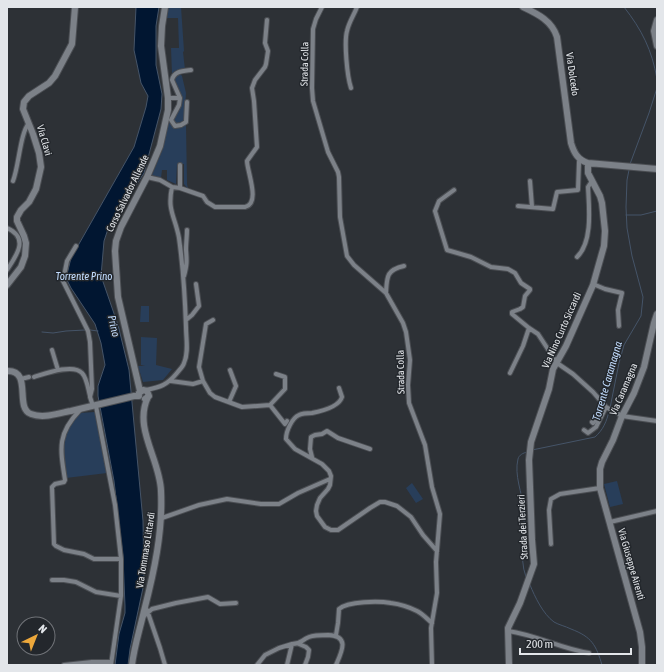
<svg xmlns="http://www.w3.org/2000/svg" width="664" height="672" font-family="'Asap Condensed',sans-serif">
  <rect width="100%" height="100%" fill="#2d3136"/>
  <path fill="#283e5a" d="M174,7H181L184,51L183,52L185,70L175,71L172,74L171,48H179L178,18H167L168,8Z
    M177,74H180L182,76L186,93L184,121L175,124L173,120C176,112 184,101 180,93C178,88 174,84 174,78Z
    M168,121L172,126L176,128L186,125L187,184L188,189L184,184V164H177L176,184L167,180V170H162L161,178L152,175L162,151Z
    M141,306H149V322H140Z
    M141,337L157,338L156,365L172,369L163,380L143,382L138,366H145L141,365Z
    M95,412L107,473L66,478C63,462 58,443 67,428C70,423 75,418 79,413Z
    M617,481L623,504L610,507L604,484Z
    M412,483L423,499L416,503L406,488Z"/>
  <path fill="#011631" stroke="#455468" d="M136,7H159L156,26V65L162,94L161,109L144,173L109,226L104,241L101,276L118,325L129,370L143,521L144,583L130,649L128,665H115L119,634L125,613V606L123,557L114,481L98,396V386L105,365L101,343L95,324L71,288L66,278L71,258L134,147L146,107L148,96L141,83L134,50Z"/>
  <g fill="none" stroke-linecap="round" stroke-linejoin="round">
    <path stroke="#455468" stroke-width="1" d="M624,7C642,30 652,50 657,79
      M630,164L649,113L657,88
      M626,215H641L657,211
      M90,330L98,331
      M42,332L53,333L66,331L85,330
      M610,408L619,363L624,345L641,316L643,297L632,256L627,228L626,207L627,180L629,170
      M532,450L595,437C603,430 607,421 609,411
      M526,577C518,556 526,530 524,509C522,493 514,475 518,459C519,455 523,453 527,452
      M530,585C535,597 543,614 554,622C559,625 565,626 571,629C592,637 596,645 602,665"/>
    <g stroke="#4b4e53" stroke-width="6">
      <path id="street" d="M322,7L316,19L313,29L312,88L313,101L328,152L338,172L339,177L340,217L347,256L354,265L386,293L403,323L406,332L410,360L408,385L409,403L425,445L432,487L440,514L436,562L437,593L431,628L432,665
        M351,88C347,76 344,42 347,31C349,22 354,15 357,7
        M168,98H180
        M187,102L186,122L181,125L175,126L171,120L179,105L180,98L172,80C174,71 183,71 191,70
        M180,165V188
        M13,181C19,166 20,133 29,123
        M530,181L532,207
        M172,187L180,188L203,196L207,202L215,207H245C261,204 247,171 247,161L257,147L254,101L252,88L255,80L265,67L266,64L268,51L265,43L267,20
        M454,190L439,201L435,211L447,250L471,257L491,267L508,269L515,273L521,283L530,289V290L525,296L523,307L520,309L512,312V314L529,328L538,334L557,363L573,374L593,392L606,407L622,416L657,421
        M518,206L553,209L557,192L578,190L579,162L580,159
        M7,228C30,238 16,256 7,270
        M76,246L67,261L63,281L88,331L90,342L92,389L90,397L93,406
        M577,257C593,242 589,207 588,187L592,181
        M184,276C187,265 187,261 186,250C186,243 187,236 187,230
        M593,284L605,289L622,293L618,310L619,326
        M386,293C387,277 386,270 404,266
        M186,320L192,315L199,306L196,284
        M213,320L206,324L199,367L203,381L210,393L215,397L242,407L270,405L285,424L287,421
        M52,350L58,370
        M510,373L523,346L529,328
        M34,377C44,374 73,363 82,373C87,378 88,389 90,396
        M21,379L29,377
        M171,381L193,384L203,381
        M339,388L342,397C339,407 322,411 312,413C308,413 303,413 299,415C292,418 286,431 286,439L295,449L322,464L329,471L331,476L330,485L328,489L320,498L317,505L316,511L317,516L325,527L331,530H338L370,508L380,502H385L397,506L411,517L423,535L437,551
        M146,390C161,387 167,385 177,373C179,370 183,367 184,363C189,352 186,339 186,327C185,297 183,267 179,238C175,216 167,211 172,187L160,180L147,177
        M229,402L236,386L230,370
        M270,405L285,389V377L276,374
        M96,406L115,505L121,559V596L111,665
        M80,410C57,434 60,448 65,480L64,482L55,484L52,487L54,544L56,546L64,550L84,554L94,559H121
        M592,422L593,423L599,415
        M584,430L588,433L596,427L606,407
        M312,457L310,449L311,437L315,435L322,434L327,431L338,438L370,449
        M162,518L199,505L227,499L261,504H279L298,493L330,479
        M610,522L657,511
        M551,544L549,510L551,499L560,494L600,488
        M52,580H64L76,582L96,592L121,596
        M147,610L160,648L165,665
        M144,616L152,609L176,603L208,597L220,604L236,603
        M508,631C537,635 561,649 589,653
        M336,635L338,623L339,609C348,601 379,601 391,603C399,604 409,607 417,611C423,614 427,619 432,623
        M292,644C302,644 301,640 309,637C314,635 322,635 328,635C350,636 342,651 336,665
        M299,644L306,647L309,650L308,657L305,665
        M64,665L92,662H111
        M257,665L265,655L279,648L292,644L287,665"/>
    </g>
    <g stroke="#4b4e53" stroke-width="8">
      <path id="secondary" d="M523,7C538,14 552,21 557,37L571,143C574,153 578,160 588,163L657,169
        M657,20L654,31L657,46
        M7,285L21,267L25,256L26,243L24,236L17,221V217L21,210L29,202L36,189L41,167L39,153L33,134L23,109L24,102L29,96L49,83L55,76L72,44L75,7
        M7,371C33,370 14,408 31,414C44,419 58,413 71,411C92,406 113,401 134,396H139
        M140,391L118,297L115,251L116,241L121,227L147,177L160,146L168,110V98L161,46L162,26L165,7
        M139,393L143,390L147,391L149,396L145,399
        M132,665C134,647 140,629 144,611C154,572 163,532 161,491C160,459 133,428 148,397
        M509,665L508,628L520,603L534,564L532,540L529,460L531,442L549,389L553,369L566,346L593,285L604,246L605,231L602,203L600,196L588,173V163
        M642,665V647L640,632L600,488V469L602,462L613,440L622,416L634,393L644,367L654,323L657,314"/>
    </g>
    <use href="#street" stroke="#7c8188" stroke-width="4"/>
    <use href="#secondary" stroke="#7c8188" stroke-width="6"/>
  </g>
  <g text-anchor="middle" stroke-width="3" stroke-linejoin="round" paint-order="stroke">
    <g font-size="10" fill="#e3e6ea" stroke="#23272c">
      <text transform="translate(304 64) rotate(-89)" y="4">Strada Colla</text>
      <text transform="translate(573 74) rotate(82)" y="4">Via Dolcedo</text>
      <text transform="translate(45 140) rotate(74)" y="4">Via Clavi</text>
      <text transform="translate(127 193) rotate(-64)" y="4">Corso Salvador Allende</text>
      <text transform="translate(561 330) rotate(-66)" y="4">Via Nino Curto Siccardi</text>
      <text transform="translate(400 372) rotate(-91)" y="4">Strada Colla</text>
      <text transform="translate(623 389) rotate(-67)" y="4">Via Caramagna</text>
      <text transform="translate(522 527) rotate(-93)" y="4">Strada dei Terzieri</text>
      <text transform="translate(145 550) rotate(-81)" y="4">Via Tommaso Littardi</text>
      <text transform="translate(632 564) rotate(74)" y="4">Via Giuseppe Airenti</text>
    </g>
    <g font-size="11" font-style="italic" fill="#c2dcfe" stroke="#23272c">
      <text x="84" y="280">Torrente Prino</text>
      <text transform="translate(114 326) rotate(77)" y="4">Prino</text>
      <text transform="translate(607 381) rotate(-74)" y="4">Torrente Caramagna</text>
    </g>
  </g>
  <rect width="664" height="672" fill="none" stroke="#e3e6ea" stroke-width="16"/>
  <g transform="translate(36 636) rotate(43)"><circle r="19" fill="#23272c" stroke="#707378"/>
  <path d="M0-3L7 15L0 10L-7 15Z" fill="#eda83b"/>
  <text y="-6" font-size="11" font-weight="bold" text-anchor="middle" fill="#e3e6ea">N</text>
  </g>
  <path d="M520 648v6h111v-6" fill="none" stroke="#e3e6ea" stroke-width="2"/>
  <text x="526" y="648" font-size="12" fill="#e3e6ea" stroke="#23272c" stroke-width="3" paint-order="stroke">200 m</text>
</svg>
